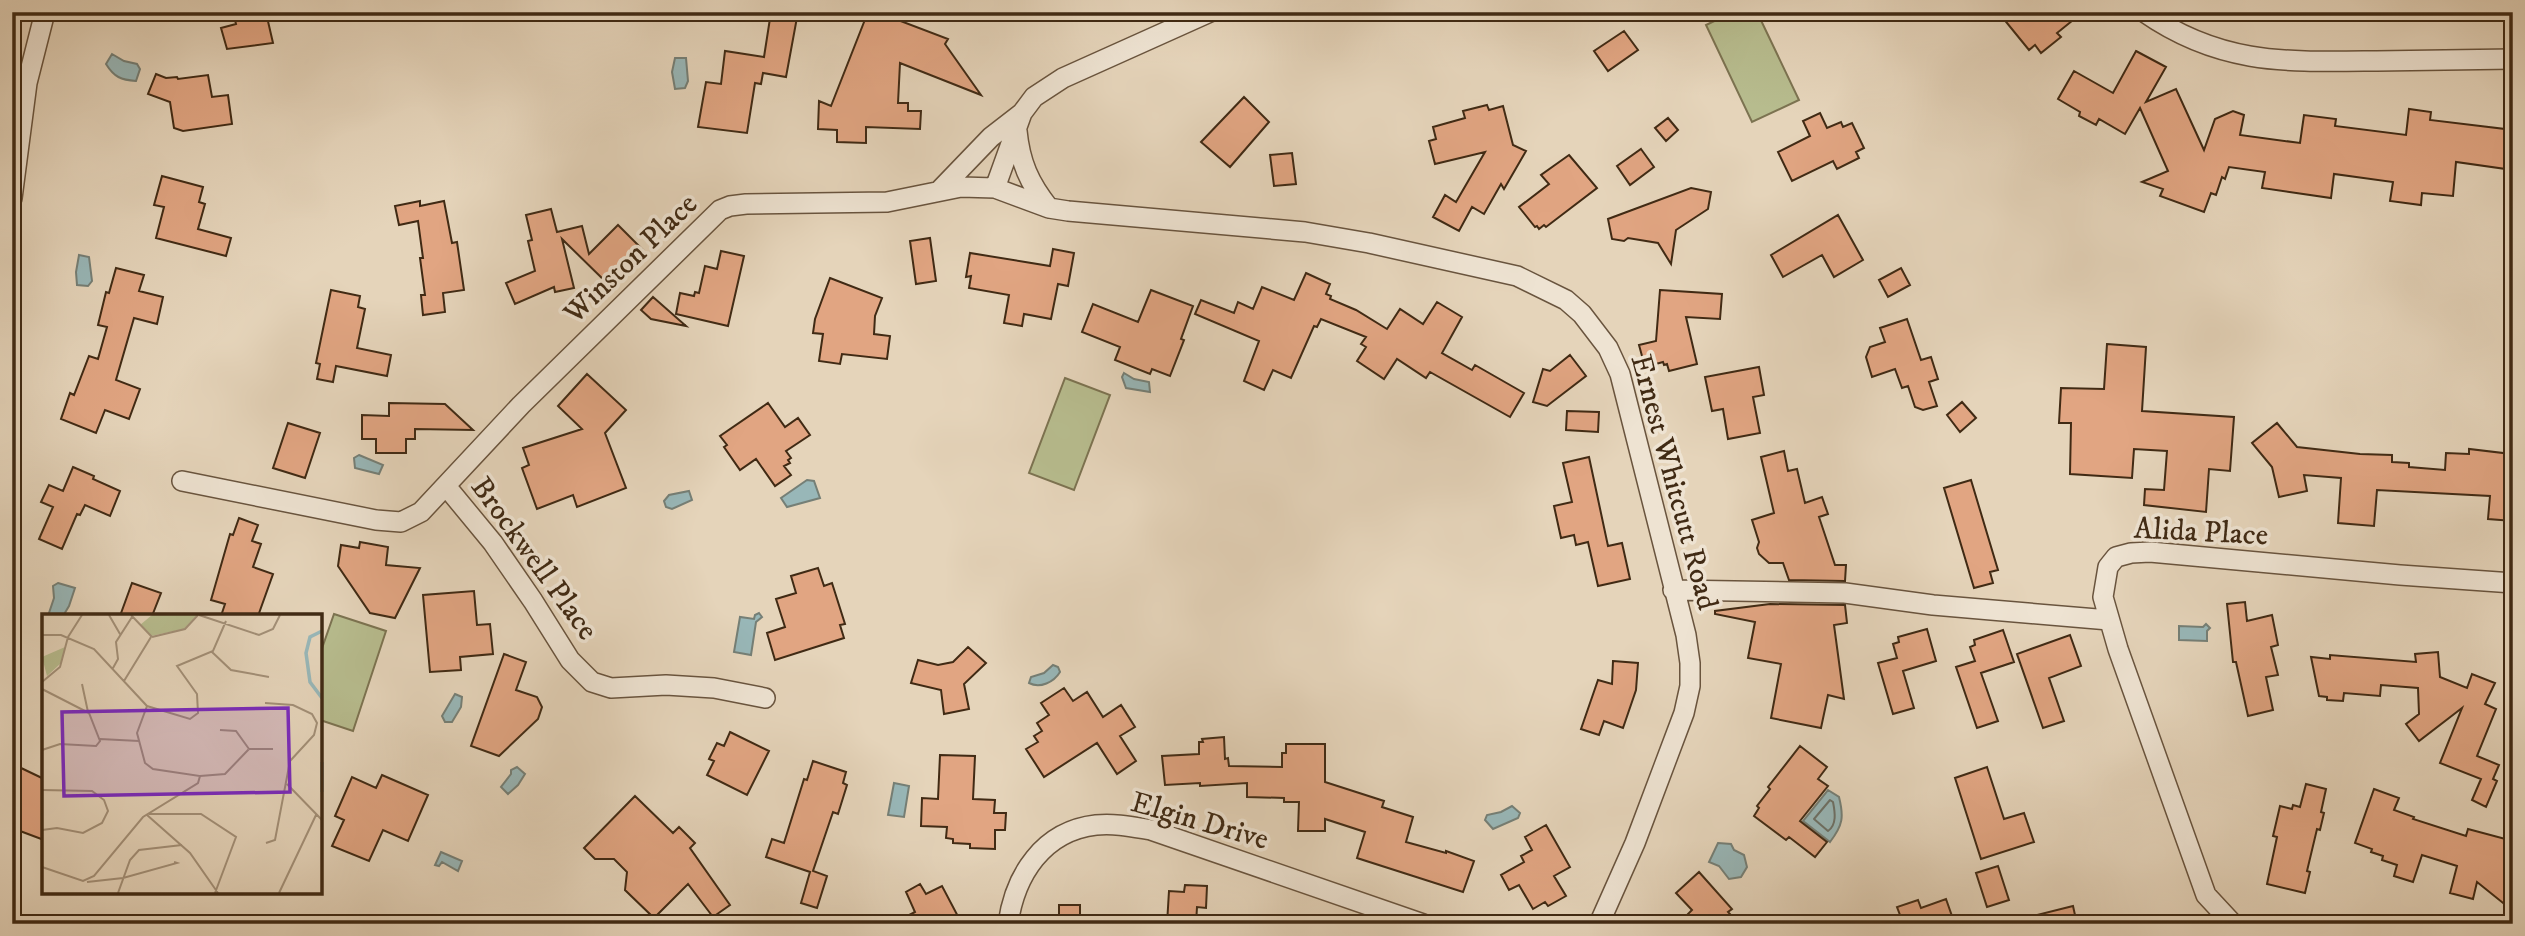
<svg xmlns="http://www.w3.org/2000/svg" width="2525" height="936" font-family="'IM FELL DW Pica',serif">
  <rect width="100%" height="100%" fill="#e5d4ba"/>
  <filter id="stains"><feTurbulence type="fractalNoise" baseFrequency=".00286" numOctaves="4"/><feColorMatrix values="0 0 0 0 .2 0 0 0 0 .09 0 0 0 0 .02 0 0 0 .5 -.17"/></filter>
  <radialGradient id="worn" r=".72"><stop offset=".6" stop-color="#630" stop-opacity="0"/><stop offset="1" stop-color="#630" stop-opacity=".3"/></radialGradient>
  <path fill="#b7bc8e" stroke="#7c7351" stroke-width="2" d="M1733,12H1757L1799,100L1752,122L1706,25Z
    M1065,378L1110,395L1074,490L1029,473Z
    M334,614L386,631L353,731L320,720V654Z"/>
  <path fill="#98b7b8" stroke="#757f76" stroke-width="2" d="M112,54L124,61L137,64L140,69L136,81C121,80 114,77 106,64Z
    M675,58H686L688,81L685,88L675,89L672,72Z
    M79,255L89,257L92,281L88,286L77,285L76,272Z
    M1124,373L1134,379L1149,382L1150,392L1126,388L1122,377Z
    M359,455L383,465L379,474L355,468L354,458Z
    M807,480L814,481L820,498L787,507L781,498Z
    M689,491L692,500L672,509L666,507L664,501L669,495Z
    M58,583L75,588L69,606L63,616H48L54,598L53,586Z
    M759,613L762,617L756,622L751,655L734,652L740,617L754,619L755,615Z
    M2206,624L2210,628L2207,631V641L2179,640V626L2203,627Z
    M1053,665L1058,667L1060,672C1054,682 1040,689 1029,683L1031,677L1044,673Z
    M455,694L462,697L461,707L452,722H445L442,716Z
    M517,767L525,774L518,785L508,794L501,787L511,774V770Z
    M894,783L909,786L904,817L888,815Z
    M1828,790L1839,797C1844,817 1843,825 1830,842L1803,821Z
    M1512,806L1520,813L1518,818L1493,829L1485,820L1487,815L1501,812Z
    M1718,843L1731,844L1734,850L1744,855L1747,867L1741,877L1729,879L1719,866L1709,862Z
    M441,852L462,861L458,871L442,862L439,866L435,865Z"/>
  <g fill="none" stroke-linecap="round" stroke-linejoin="round">
    <path stroke="#6c7066" stroke-width="2" d="M1830,800L1833,802C1835,812 1837,825 1828,831L1814,819Z"/>
  </g>
  <path fill="#e1a582" stroke="#402a14" stroke-width="2" d="M233,12H263L264,17H267L273,43L227,49L221,28L236,24Z
    M771,12H798L786,77L763,73L761,84L755,83L747,133L698,127L706,82L721,84L725,51L764,57Z
    M868,12H877L948,39L945,44L981,95L900,63L898,103H908V111H921L920,129L866,127V143L837,142V130L818,129L819,101L831,106Z
    M1998,12H2083L2057,33L2061,37L2041,53L2035,45L2029,50Z
    M1624,31L1638,50L1608,71L1594,51Z
    M2136,51L2166,67L2146,102L2176,89L2204,150L2215,119L2233,111L2244,115L2240,135L2300,143L2304,115L2336,119L2335,126L2406,135L2409,109L2431,112L2430,120L2513,130V170L2456,162L2453,196L2422,193L2421,205L2390,201L2393,182L2334,174L2331,198L2262,188L2265,172L2229,167L2225,179L2222,177L2216,195L2211,193L2204,212L2160,196L2163,189L2142,182L2168,171L2140,108L2125,134L2099,119L2096,125L2079,116L2080,112L2058,99L2074,71L2113,93Z
    M156,74L166,78L177,77L178,79L208,75L212,97L228,95L232,124L183,131L174,128L170,102L148,94Z
    M1244,97L1269,122L1230,167L1201,142Z
    M1487,105L1489,110L1503,106L1513,145L1526,151L1504,189L1501,184L1484,214L1472,207L1459,231L1433,217L1445,195L1456,202L1485,152L1435,164L1429,141L1436,139L1433,127L1465,118L1463,111Z
    M1820,113L1827,128L1841,122L1843,127L1852,123L1864,148L1856,152L1859,158L1837,169L1833,161L1792,181L1778,152L1810,136L1803,121Z
    M1668,118L1678,130L1666,141L1655,128Z
    M1641,149L1654,167L1630,185L1617,166Z
    M1292,153L1296,184L1274,186L1270,155Z
    M1569,155L1597,188L1546,227L1544,225L1539,229L1537,226L1535,227L1519,207L1549,184L1541,175Z
    M162,176L203,187L199,202L205,204L198,229L231,238L226,256L156,238L164,207L154,205Z
    M1691,188L1711,192L1708,209L1676,230L1671,264L1658,243L1628,238L1624,241L1612,239L1608,219Z
    M420,201V206L444,201L452,243L457,242L464,290L443,293L445,312L423,315L421,295H425L420,258H423L418,221L399,225L395,206Z
    M551,209L557,232L582,226L589,254L618,225L643,250L608,284L562,239L574,288L555,292L554,287L515,304L506,283L535,271L528,241L532,240L526,215Z
    M1838,215L1863,260L1834,277L1822,255L1783,277L1771,255Z
    M930,238L936,281L916,284L910,241Z
    M1053,249L1074,253L1068,286L1058,284L1051,319L1024,314L1022,326L1004,323L1009,295L969,288L971,276L966,277L970,253L1050,266Z
    M721,251L744,256L728,326L676,314L680,293L694,296L695,292L699,293L705,266L717,269Z
    M116,268L144,275L139,291L163,297L157,324L134,318L116,380L140,389L129,419L105,410L96,433L61,419L70,393L74,395L89,356L98,359L107,327L98,325L106,292L109,293Z
    M1901,268L1910,285L1888,297L1879,280Z
    M1306,273L1330,284L1326,294L1331,296L1330,299L1356,310L1387,329L1400,309L1423,324L1437,302L1462,317L1442,353L1472,370L1475,365L1524,393L1510,417L1430,372L1426,378L1397,359L1384,379L1357,361L1366,347L1361,344L1366,337L1321,319L1317,327L1314,326L1291,378L1273,370L1264,390L1244,381L1259,341L1195,314L1201,300L1234,313L1238,302L1253,309L1262,287L1294,300Z
    M830,278L882,298L875,316L874,334L890,336L887,359L842,354L840,364L819,361L823,334L813,333L815,319Z
    M331,290L360,296L358,307L365,309L357,348L391,355L387,376L336,366L333,382L317,379L320,364L316,363Z
    M1151,290L1193,306L1181,339L1184,340L1170,376L1152,369L1150,374L1115,360L1120,347L1082,332L1093,304L1138,322Z
    M1660,290L1722,294L1720,319L1686,317L1697,364L1669,371L1667,364L1664,365L1663,362L1645,367L1639,345L1656,341Z
    M653,297L686,326L651,319L641,310Z
    M1907,319L1921,360L1931,357L1938,379L1929,382L1937,406L1923,410L1915,407L1908,386L1902,388L1895,369L1872,377L1866,357L1870,347L1885,342L1880,328Z
    M2107,344L2146,347L2142,411L2234,417L2230,471L2209,469L2206,512L2144,505L2145,489L2164,490L2167,451L2134,449L2132,478L2070,474L2071,423H2059L2061,388L2104,389Z
    M1570,355L1586,376L1547,406L1533,402L1543,369L1550,371Z
    M1759,367L1764,395L1753,397L1760,433L1728,439L1723,409L1712,411L1705,377Z
    M587,374L626,410L605,433L626,488L577,507L573,495L537,509L522,468L529,465L523,448L582,429L558,406Z
    M1962,402L1976,418L1960,432L1947,415Z
    M389,403L445,404L473,430L415,429V439H406V453H376V439H362V415L389,416Z
    M768,403L785,427L798,418L810,435L786,451L791,458L788,460L790,463L784,466L791,475L775,486L756,459L740,470L724,447L727,445L720,436Z
    M1567,411L1599,412L1598,432L1566,430Z
    M288,423L320,433L305,478L273,468Z
    M2277,423L2297,447L2360,454L2392,455V462L2409,463V467L2445,470L2446,453L2469,454V449L2511,454L2509,479L2513,480V521L2488,519L2490,496L2377,490L2374,526L2338,523L2341,478L2304,475L2307,491L2279,497L2272,467L2252,443Z
    M1784,451L1788,471L1797,469L1805,503L1822,497L1828,514L1819,517L1835,565H1846L1845,581L1789,580L1783,563H1769L1759,554L1757,548L1759,542L1752,520L1774,513L1761,457Z
    M1589,457L1608,546L1622,543L1630,579L1598,586L1588,542L1576,545L1574,535L1561,538L1554,506L1572,502L1563,463Z
    M73,467L94,476L93,479L120,491L110,516L85,505L80,515L77,514L62,549L39,539L53,507L41,502L49,485L63,491Z
    M1971,480L1998,570L1990,572L1993,583L1974,588L1944,488Z
    M239,518L258,525L252,541L261,544L253,567L273,574L258,616H221L225,604L211,600L230,534L233,535Z
    M360,542L388,547L386,565L420,568L395,618L370,613L338,566L341,545L359,548Z
    M818,568L824,586L832,583L845,624L840,625L844,638L775,660L767,633L785,627L776,599L796,593L791,576Z
    M132,583L161,593L152,616H120Z
    M474,591L477,625L490,624L493,654L460,657L461,670L430,672L423,595Z
    M2245,602L2247,621L2272,615L2278,645L2271,647L2278,675L2266,677L2273,710L2248,716L2236,662H2233L2227,604Z
    M1770,604L1845,605L1847,623L1834,625L1844,699L1828,695L1821,728L1771,718L1781,664L1748,658L1755,622L1715,614V611Z
    M1927,629L1936,661L1903,671L1914,708L1893,714L1878,663L1897,658L1893,644L1899,642L1898,637Z
    M2003,630L2014,662L1981,673L1998,721L1977,728L1956,667L1975,661L1970,647L1975,645L1974,640Z
    M2070,635L2081,666L2049,678L2064,721L2043,728L2017,654Z
    M968,647L986,663L964,684L969,709L944,714L941,690L911,683L918,660L938,665L953,662Z
    M2438,652L2440,677L2467,688L2472,674L2495,683L2485,704L2496,709L2477,756L2499,765L2493,779L2497,781L2486,807L2472,800L2481,779L2440,763L2462,708L2419,741L2406,724L2419,714L2418,688L2381,685L2380,696L2344,693L2343,701L2327,700V697L2319,696L2311,657L2330,659V655L2416,662L2415,654Z
    M504,654L526,662L516,690L537,697L542,707L538,719L499,756L471,746Z
    M1613,661L1638,663L1636,690L1623,728L1604,721L1599,735L1581,729L1598,680L1612,684Z
    M1064,688L1073,701L1087,692L1103,717L1121,705L1135,727L1120,736L1136,761L1117,774L1097,743L1044,777L1026,749L1038,742L1034,736L1042,731L1037,723L1049,715L1041,703Z
    M730,732L769,751L747,795L707,775L714,761L709,759L717,743L724,746Z
    M1224,737L1225,759L1228,758L1229,766L1282,767V753H1286V744H1325V782L1384,801L1382,807L1413,817L1406,842L1446,853V851L1474,861L1463,892L1357,858L1365,832L1325,819V831H1298L1299,802H1284V798L1247,797V783L1200,786V783L1165,785L1162,756L1199,754V742H1203L1202,739Z
    M1800,746L1827,767L1818,779L1828,786L1800,821L1827,842L1815,857L1789,837L1786,840L1754,816L1759,808L1757,806L1770,789L1768,787Z
    M940,755L975,756L973,799L995,800L994,813H1006L1005,830H995V849L970,848V844L953,843V839L946,838L947,827L921,826L922,798L938,799Z
    M813,761L846,772L843,783L847,785L838,814L833,812L813,871L827,876L817,908L801,903L810,872L766,857L772,839L784,843L804,779L807,780Z
    M19,767L44,779V840L12,828V782Z
    M1987,767L2004,819L2024,813L2034,842L1981,859L1955,778Z
    M382,775L428,795L408,841L383,830L369,861L332,846L344,820L335,816L352,777L376,788Z
    M2306,784L2326,789L2321,812L2324,813L2320,830L2317,829L2307,871L2310,872L2305,893L2267,884L2277,837L2273,836L2280,806L2292,809L2293,805L2300,807Z
    M2374,789L2399,798L2394,810L2414,817L2413,819L2466,836L2468,829L2513,841V911L2477,882L2473,899L2450,893L2457,866L2422,855L2413,882L2394,876L2397,865L2382,860L2383,856L2371,852L2372,849L2355,843Z
    M635,796L673,833L679,827L695,843L690,848L730,905L713,917L688,884L654,918L625,890L627,872L614,859H595L584,848Z
    M1546,825L1570,867L1554,876L1566,896L1548,906L1545,902L1533,909L1519,885L1509,890L1501,875L1524,862L1521,856L1532,850L1525,837Z
    M1998,866L2009,900L1987,907L1976,873Z
    M1699,872L1732,909L1728,912L1739,924H1695L1687,915L1692,910L1676,893Z
    M920,884L926,894L942,886L962,924H892L915,912L906,892Z
    M1185,885L1207,886L1206,908L1197,907L1196,924H1167L1169,891L1184,892Z
    M1946,899L1953,919L1939,924H1883V922L1900,915L1897,907L1918,900L1921,908Z
    M1059,905H1080V924H1059Z
    M2073,906L2077,924H2025V918Z"/>
  <g fill="none" stroke-linecap="round" stroke-linejoin="round">
    <g stroke="#69543e" stroke-width="22">
      <path id="street" d="M1210,12L1063,78L1034,97L1022,113L995,188L1049,208L1068,211L1305,232L1369,243L1517,276L1566,300L1582,314L1608,348L1620,374L1686,635L1690,663V686L1684,713L1635,843L1599,924
        M2144,12C2220,65 2286,62 2374,61C2420,60 2466,60 2513,59
        M1017,131C1020,162 1029,183 1049,208
        M940,190L991,137L1022,113
        M12,198L27,83L45,12
        M182,481L376,520L401,522L421,512L521,405L720,210L730,206L746,204L887,202L961,187L995,188
        M446,486L493,543L533,601L570,660L592,682L611,688L666,685L714,688L765,698
        M1673,590L1845,593L1933,605L2109,620
        M1008,924C1015,875 1043,831 1096,825C1115,823 1133,827 1151,830L1423,924
        M2233,924L2206,895L2118,649L2103,597L2108,567L2116,557L2131,553L2150,552L2400,575L2513,583"/>
    </g>
    <use href="#street" stroke="#eee3d2" stroke-width="19"/>
  </g>
  <g text-anchor="middle" stroke-width="7" stroke-linejoin="round" paint-order="stroke">
    <g font-size="30" fill="#402a14" stroke="#eee3d2">
      <text transform="translate(630 258) rotate(-44)" y="10">Winston Place</text>
      <text transform="translate(1675 482) rotate(75)" y="10">Ernest Whitcutt Road</text>
      <text transform="translate(2201 531) rotate(3)" y="10">Alida Place</text>
      <text transform="translate(535 558) rotate(54)" y="10">Brockwell Place</text>
      <text transform="translate(1200 820) rotate(16)" y="10">Elgin Drive</text>
    </g>
  </g>
  <g transform="translate(42 614)">
    <rect width="280" height="280" fill="#e5d4ba"/>
    <path d="M110,1H155L142,15L109,22L98,11ZM23,33L19,49L5,62L0,43Z" fill="#b7bc8e"/>
    <path fill="none" stroke="#98b7b8" stroke-width="3.5" d="M280,17L268,23L264,39L268,68L280,84M280,148V178"/>
    <path fill="none" stroke="#a39078" stroke-width="2" d="M67,1L78,20M89,1L110,23M157,1L217,21L231,15L238,1M0,21H19L52,35L105,92L148,105L156,99L155,80L135,52L171,37L184,7M26,23L40,1M110,23L143,15L156,1M170,38L189,56L227,63M71,54L76,45L74,28L90,3M82,67L109,23M0,68L18,53L26,23M40,70L46,98M0,75L47,99L58,127L54,132L18,130L0,136M223,89L251,91L270,100L275,109L272,121L248,147L233,226L224,229M178,116L194,117L207,135M58,125L97,127M207,135H231M158,162L183,160L207,135M245,170L280,206M0,176L50,177L62,186L66,197L60,209L41,219L15,214L0,216M107,200H159L194,223L173,279M105,201L148,239L176,279M0,253L41,267L52,262L101,203L156,169L158,162L111,155L103,149L95,119L105,92M45,268L81,264L135,249L132,248M76,279L88,246L97,236L140,231M237,279L274,201"/>
    <path fill="#7b2cbf" fill-opacity="0.15" stroke="#7b2cbf" stroke-width="3.5" d="M246,94L248,178L22,182L20,98Z"/>
    <rect width="280" height="280" fill="none" stroke="#402a14" stroke-width="3.5"/>
  </g>
  <rect width="2525" height="936" fill="none" stroke="#e5d4ba" stroke-width="42"/>
  <rect x="14" y="14" width="2497" height="908" fill="none" stroke="#402a14" stroke-width="3.5"/>
  <rect x="21" y="21" width="2483" height="894" fill="none" stroke="#402a14" stroke-width="2"/>
  <rect width="100%" height="100%" filter="url(#stains)"/>
  <rect width="100%" height="100%" fill="url(#worn)"/>
</svg>
